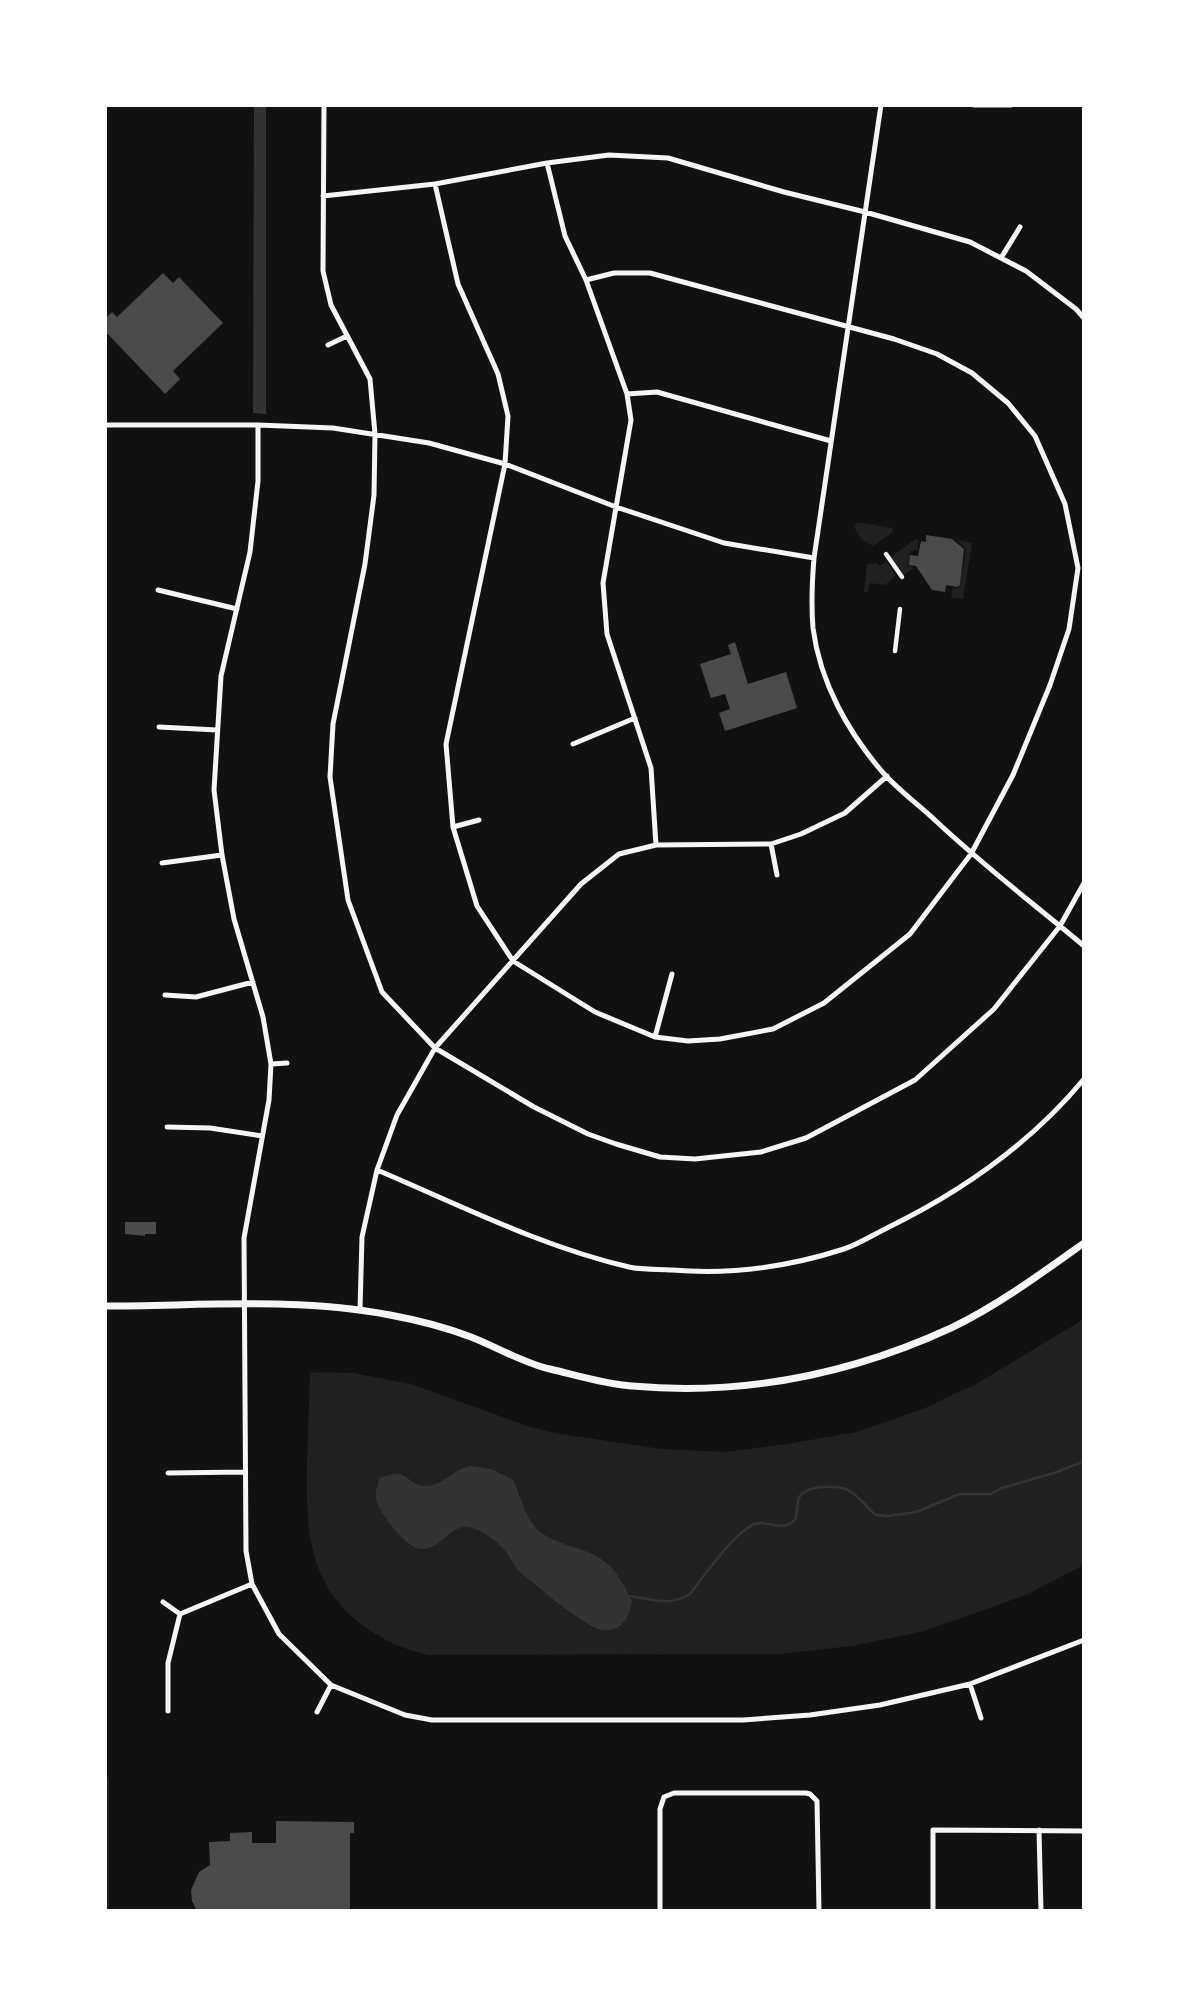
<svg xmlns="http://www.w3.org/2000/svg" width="1189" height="2016" font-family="'Space Grotesk',sans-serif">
  <rect width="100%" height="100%" fill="#111"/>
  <path fill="#202020" d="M857,522L892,528L893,532L873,546L861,539L854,527Z
    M916,539L919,540L917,550L910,551L908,565L913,567V569L904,575L891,557Z
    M957,540L972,543L963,599L951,597L953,587L957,588L961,582L966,549Z
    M886,561L896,575L885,585L870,583L868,592H864L867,564L876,563L880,566Z
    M1084,1319V1565L1026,1595L970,1615L920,1632L852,1646L780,1654L429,1655C405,1650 385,1641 365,1627C307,1586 306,1528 307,1464C308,1433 309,1403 310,1372L353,1373L411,1384L527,1426L554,1433L661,1449L726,1452L793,1443L857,1432L925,1408L978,1383Z
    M105,1777H109V1911H105Z"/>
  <path fill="#333" d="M254,105H266V414L253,413Z
    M470,1466L491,1469L513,1480C521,1496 524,1515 536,1528C554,1546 584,1546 604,1561C617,1570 624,1587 632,1600C631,1616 621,1633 602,1630C585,1627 534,1584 519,1571C515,1567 513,1563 510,1558C503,1546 491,1536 478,1530C450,1517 445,1550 421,1549C407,1549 379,1513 376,1499C375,1491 377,1485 380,1478C408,1465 408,1488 428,1486C443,1484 455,1469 470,1466Z"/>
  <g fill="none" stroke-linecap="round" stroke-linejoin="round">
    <path stroke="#333" stroke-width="2.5" d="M629,1596C651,1599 670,1607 690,1594C704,1576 735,1531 755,1524C766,1520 777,1529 787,1525C801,1520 795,1508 799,1498C804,1485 837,1485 848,1490C860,1496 866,1508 876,1515L888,1516L916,1512L960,1494H991L1002,1488L1057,1472L1084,1461"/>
  </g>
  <path fill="#4a4a4a" d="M163,273L173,283L179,277L223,323L173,371L180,379L165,394L105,331V319L112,312L117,317Z
    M926,535L952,539L964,549L960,585L957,587L946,585L945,592L932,590L916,566L909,565L910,555L918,556L921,541L926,542Z
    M735,642L748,684L786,672L797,708L725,731L719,713L730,709L725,694L711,698L700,664L731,654L728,645Z
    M125,1222H156V1234H145V1236L125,1234Z
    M276,1821L354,1822V1833H350V1911H197L192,1901L191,1890L199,1872L210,1865L209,1842L230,1841V1833L252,1832V1843H276Z"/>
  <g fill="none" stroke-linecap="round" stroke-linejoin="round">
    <path stroke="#f5f5f5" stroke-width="4.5" d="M886,554L902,577
      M895,651L900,609"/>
    <path stroke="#f5f5f5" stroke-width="5" d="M324,105L323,271L331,305L370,379L375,434L374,495L365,564L333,724L330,777L348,900L382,992L435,1048L534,1107L588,1134L616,1144L660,1157L695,1159L761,1152L806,1138L915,1080L994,1009L1060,926L1084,883
      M881,105L814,558C812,582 811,604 813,628C820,683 849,734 885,775C901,792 920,806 937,822C984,866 1035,905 1084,946
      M974,105H1011
      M547,163L565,236L586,280L627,394L631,420L603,583L607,634L651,768L656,845
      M435,184L458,284L498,374L508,416L505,464L446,744L453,827L477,906L513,961L595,1012L655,1037L688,1041L720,1039L773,1029L824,1003L910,934L971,854L1013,775L1050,685L1069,629L1078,568L1065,504L1035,436L1008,403L972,373L937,354L894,339L650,273H614L586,280
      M323,196L435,184L547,163L609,155L668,158L784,192L865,212L970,242L1026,271L1076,309L1084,318
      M1001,258L1020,227
      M328,345L347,336
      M627,394L657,392L831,441
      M105,425H258L333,428L429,443L505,464L616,507L724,543L814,558
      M258,425V481L250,552L221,676L214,790L222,855L234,919L263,1017L271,1064L269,1100L244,1238L246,1551L252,1584L279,1634L331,1685L405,1715L432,1720H743L810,1715L880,1705L970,1684L1084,1640
      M158,590L237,609
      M159,727L217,730
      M573,744L635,718
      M453,827L479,820
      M771,844L777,875
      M162,863L222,855
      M165,995L196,997L253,982
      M655,1037L672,974
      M271,1064L287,1063
      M167,1127L210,1128L262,1136
      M377,1170C460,1205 542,1247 629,1267C643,1270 658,1269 672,1270C730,1275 788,1267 844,1249C859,1244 873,1235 887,1228C961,1192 1031,1143 1084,1079
      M360,1310L362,1237L377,1170L397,1115L435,1048L581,884L619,854L656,845L771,844L801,834L845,813L887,776
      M168,1473L245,1472
      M163,1602L180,1614
      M970,1684L981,1718
      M168,1711V1663L180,1614L252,1584
      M317,1712L331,1685
      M1039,1830L1041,1911
      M660,1911V1809L664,1797L674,1793H806L810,1794L817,1801L819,1911
      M933,1911V1830L1084,1831"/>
    <path stroke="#f5f5f5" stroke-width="7" d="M105,1306C199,1306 297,1297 390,1315C417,1320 445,1327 471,1337C497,1347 523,1363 550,1369C576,1375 605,1384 632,1386C744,1396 849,1375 951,1328C997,1306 1042,1273 1084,1243"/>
  </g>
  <rect width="1189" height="2016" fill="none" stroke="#ffffff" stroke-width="214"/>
</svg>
